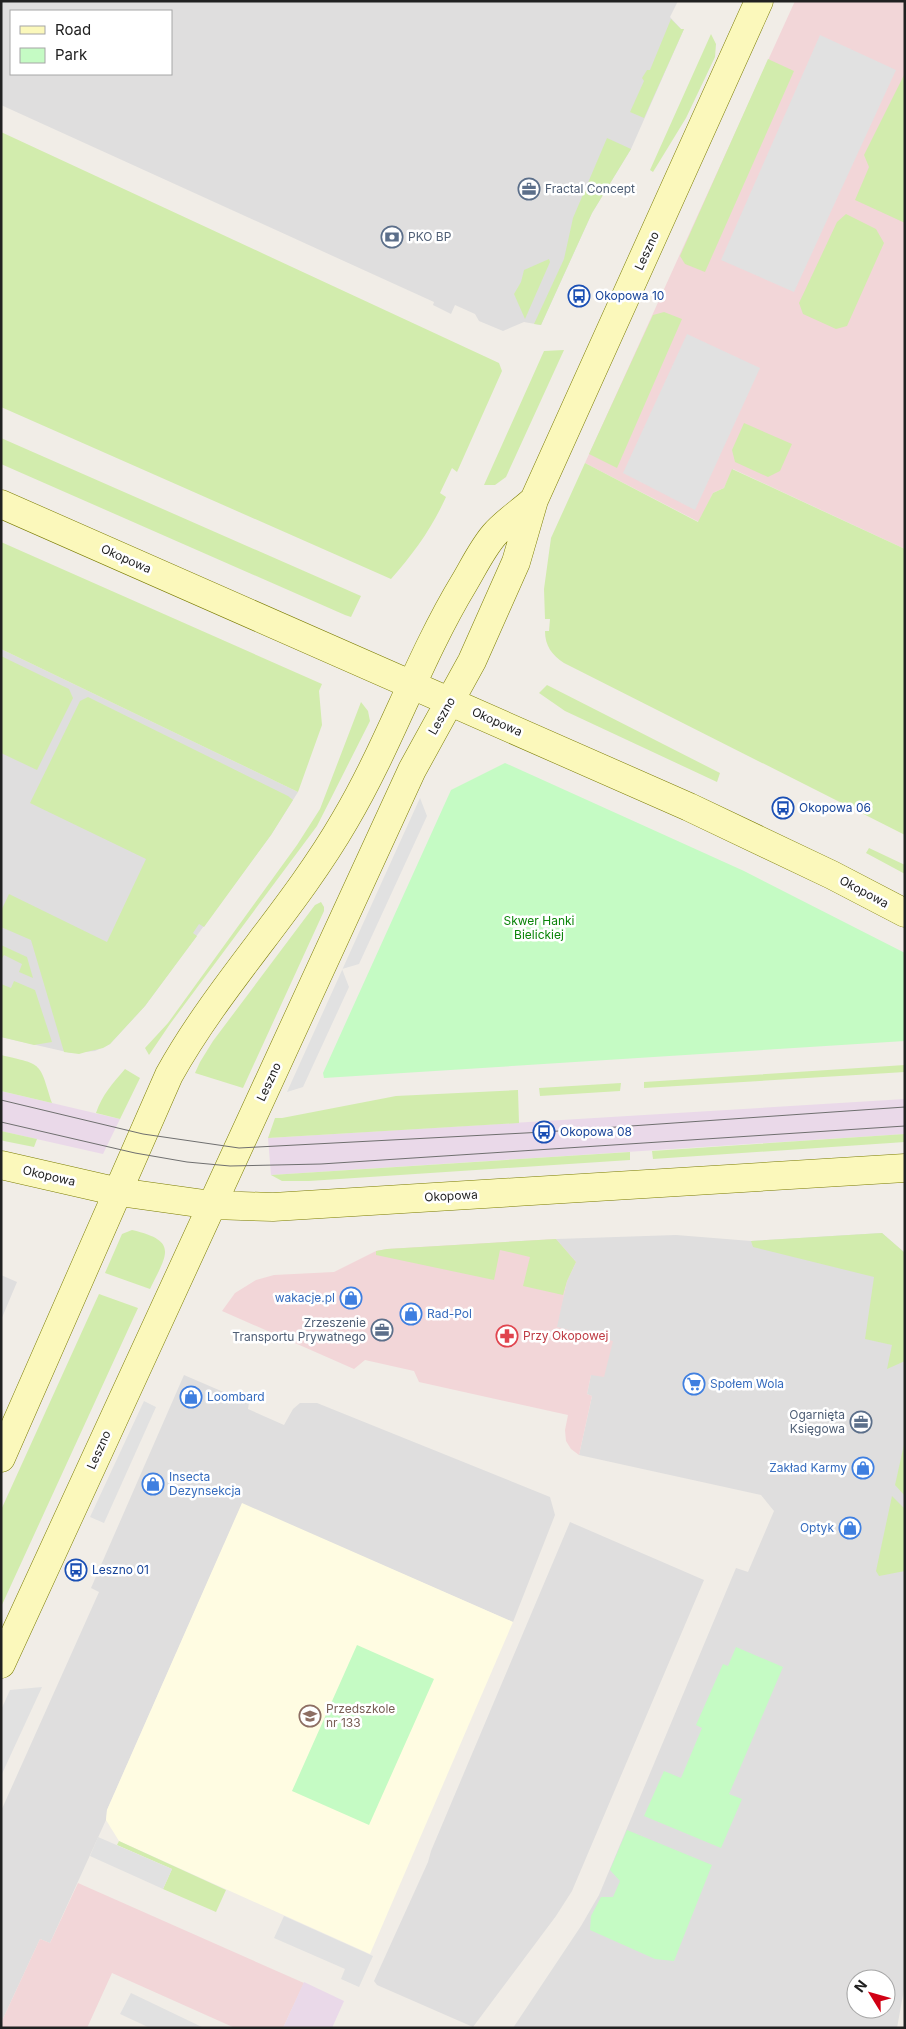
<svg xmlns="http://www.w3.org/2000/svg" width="906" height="2029" font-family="Inter,sans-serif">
  <rect width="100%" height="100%" fill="#f1ede7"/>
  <path fill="#dfdede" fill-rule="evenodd" d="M1,1H678L670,17L681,29H684L631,149L592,213L541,325L524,322L503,331L479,321L475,314L455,305L451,314L433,305L434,302L1,105ZM11,11H171V74H11Z
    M1,649L298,792L271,835L145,1006L110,1044L95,1051L71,1053L1,1037Z
    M882,1233L905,1253V1984L897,2028H513L581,1926L599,1895L736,1568L748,1572L774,1511L761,1495L579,1455L592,1396L587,1394L591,1374L579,1333L556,1327L567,1281L576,1262L556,1239L676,1235L751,1241ZM856,1979H886V2009H856Z
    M1,1275L17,1282L1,1320Z
    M184,1375L249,1403L248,1409L284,1425L293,1409L300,1403H317L550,1497L555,1515L513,1622L242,1504L107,1810L106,1820L50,1943L40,1939L1,2023V1811L99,1592L91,1588Z
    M570,1522L704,1580L572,1891L556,1916L473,2027L377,1985L374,1981L428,1862L431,1851Z"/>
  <path fill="#f2d6d8" d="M795,1H905V549L733,469L724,488L713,493L699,522L585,463Z
    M556,1239L576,1262L567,1281L557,1327L613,1341L604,1377L591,1375L587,1394L592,1396L579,1455L571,1449L566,1441L565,1430L568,1415L419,1382L414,1371L365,1360L354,1369L222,1311L235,1293L256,1280L274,1275L334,1272L376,1251L387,1249Z
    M78,1883L304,1983L283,2028H235L112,1973L87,2028H1V2023L40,1939L50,1943Z"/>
  <path fill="#ead9e9" d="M1,1091L120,1119L103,1154L1,1131Z
    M905,1099V1134L271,1175L268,1138Z
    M304,1982L344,2001L332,2028H283Z"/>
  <path fill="#fffce2" d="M242,1503L513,1622L370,1954L119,1841L106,1820L107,1810Z"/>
  <path fill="#d2ecad" d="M671,19L681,29H684L644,118L630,112L644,81L642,78L647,70H650Z
    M711,34L716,44L715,57L686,118L653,172L650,170Z
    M768,59L794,71L705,272L685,264L680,256Z
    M905,73V223L855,200L869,167L864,155Z
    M1,132L499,363L502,371L457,472L452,468L440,493L446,497C432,528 414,553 391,579L1,407Z
    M607,138L631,149L592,213L541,325L534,324L564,259L573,218Z
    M846,214L876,229L884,243L847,326L836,329L803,314L799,303L837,222Z
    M549,259L550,262L525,319L514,294L521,282L524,270Z
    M664,312L682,319L617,468L589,454L653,315Z
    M564,350L506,477L495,485H484L544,351Z
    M744,423L792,444L780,471L768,477L735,462L732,450Z
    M1,438L361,596L351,617L345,615L1,464Z
    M585,463L698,522L713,493L724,488L732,469L905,549V835L564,663C552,655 545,646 545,631H549L550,619H545L544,589L551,538Z
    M1,542L322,684L319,691L322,725L298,792L1,649Z
    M1,656L69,689L73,698L37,770L1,753Z
    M547,685L720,773L717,782L565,711L539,693Z
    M88,697L288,796L293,800L271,835L204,927L199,924L193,933L197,936L145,1006L110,1044L103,1048L86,1052L79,1054L64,1052L31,940L1,927V911L9,894L107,942L146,859L30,803L80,701Z
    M361,702L368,711L370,721L317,826L170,1024L149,1055L145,1048L168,1023L297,845L320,809Z
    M869,848L905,865V874L866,853Z
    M321,902L324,907V911L243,1088L195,1073L200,1062L213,1041L315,905Z
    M1,945L27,957L33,978L19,972L22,964L4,955L1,960Z
    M14,981L35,990L52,1042L34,1045L1,1037V984L11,988Z
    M1,1055C44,1065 39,1062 52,1103L1,1091Z
    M905,1065V1072L644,1088V1082Z
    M125,1069L140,1078L120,1119L96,1113C102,1095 113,1083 125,1069Z
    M621,1083L620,1091L540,1096L539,1088Z
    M518,1090L519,1123L268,1138L275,1118H282L396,1096Z
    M1,1131L37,1139L34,1147L4,1141L1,1140Z
    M905,1134V1142L653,1159L652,1151Z
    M630,1152V1160L309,1181H282L271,1175Z
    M132,1230C179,1241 167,1254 150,1289L105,1273L122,1234Z
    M882,1233L905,1253V1361L887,1369L892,1345L865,1339L874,1277L753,1247L751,1241Z
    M556,1239L576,1262L567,1281L563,1295L523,1286L530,1257L500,1250L494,1280L376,1255V1251L387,1249Z
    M99,1294L138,1308L1,1607V1510Z
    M905,1440V1496L895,1485Z
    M892,1496L905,1509V1571L879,1576L876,1571Z
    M119,1841L226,1890L216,1912L163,1889L172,1869L117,1845Z"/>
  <path fill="#c5fbc4" d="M505,763L744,871L905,953V1041L324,1078L323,1073L451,790Z
    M357,1645L434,1679L369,1825L292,1791Z
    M736,1647L783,1667L729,1794L742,1799L721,1848L644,1816L664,1771L681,1778L702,1728L696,1725L723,1664L728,1666Z
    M627,1830L712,1865L674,1961L655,1959L590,1930L591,1916L601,1897H613L620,1881L610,1870Z"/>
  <path fill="#e1e1e1" d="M820,35L896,70L794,292L721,260Z
    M687,334L760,368L695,510L623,473Z
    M420,798L427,816L359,964L342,969L349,987L303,1087L287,1092L385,875Z
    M144,1401L156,1407L104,1523L90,1517Z
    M42,1687L1,1776V1710L10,1690Z
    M98,1837L172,1869L163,1889L90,1856Z
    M284,1916L373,1956L359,1987L341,1979L345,1969L274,1938Z
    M131,1993L204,2028H150L120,2014Z"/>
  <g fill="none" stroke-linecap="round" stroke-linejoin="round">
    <g stroke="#7b7d03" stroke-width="29">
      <path id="secondary" d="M1,504L689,807L832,875L905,913
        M1,1165L119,1192L212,1205L273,1207L905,1168
        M1,1458L169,1075C219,985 293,910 345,820C390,744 418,659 464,583C473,568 482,549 494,535C505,522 521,512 534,500
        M1,1664L412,770L472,661L516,562L534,500L759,1"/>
    </g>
    <use href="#secondary" stroke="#fbf8bb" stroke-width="28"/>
    <path stroke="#6f6f6f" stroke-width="1" d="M1,1100L143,1134L239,1148L544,1132L905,1107
      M1,1122L135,1153L187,1162L230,1166L321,1164L905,1126"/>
  </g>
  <defs>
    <g id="office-ring" transform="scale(1.125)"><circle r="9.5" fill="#fff" stroke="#5c6f8a" stroke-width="1.5"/><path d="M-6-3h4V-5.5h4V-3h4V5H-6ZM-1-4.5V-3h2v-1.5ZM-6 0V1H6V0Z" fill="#5c6f8a"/></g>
    <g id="bank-ring" transform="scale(1.125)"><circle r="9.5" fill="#fff" stroke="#5c6f8a" stroke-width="1.5"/><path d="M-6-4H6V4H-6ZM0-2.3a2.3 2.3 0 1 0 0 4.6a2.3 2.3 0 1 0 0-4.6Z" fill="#5c6f8a"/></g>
    <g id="bus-ring" transform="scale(1.125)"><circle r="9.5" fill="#fff" stroke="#1a4fb4" stroke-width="1.5"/><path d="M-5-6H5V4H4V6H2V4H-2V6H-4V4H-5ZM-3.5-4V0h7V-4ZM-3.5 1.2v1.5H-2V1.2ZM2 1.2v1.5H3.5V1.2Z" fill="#1a4fb4"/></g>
    <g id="shop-ring" transform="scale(1.125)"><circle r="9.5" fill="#fff" stroke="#3f7fe0" stroke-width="1.5"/><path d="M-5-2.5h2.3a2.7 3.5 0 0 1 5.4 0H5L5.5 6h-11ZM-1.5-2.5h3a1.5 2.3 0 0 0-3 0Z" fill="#3f7fe0"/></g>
    <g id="pharmacy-ring" transform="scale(1.125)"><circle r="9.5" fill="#fff" stroke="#e0444e" stroke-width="1.5"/><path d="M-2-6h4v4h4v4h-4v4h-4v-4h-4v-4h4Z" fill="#e0444e"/></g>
    <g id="supermarket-ring" transform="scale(1.125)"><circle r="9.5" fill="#fff" stroke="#3f7fe0" stroke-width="1.5"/><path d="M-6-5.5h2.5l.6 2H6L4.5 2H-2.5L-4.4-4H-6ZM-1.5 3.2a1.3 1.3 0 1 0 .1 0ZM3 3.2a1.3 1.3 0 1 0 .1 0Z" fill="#3f7fe0"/></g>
    <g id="school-ring" transform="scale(1.125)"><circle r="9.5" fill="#fff" stroke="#8d6e63" stroke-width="1.5"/><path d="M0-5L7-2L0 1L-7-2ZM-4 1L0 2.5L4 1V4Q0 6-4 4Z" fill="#8d6e63"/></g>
  </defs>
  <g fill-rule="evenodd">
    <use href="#office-ring" x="529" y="189"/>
    <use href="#bank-ring" x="392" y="237"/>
    <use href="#bus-ring" x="579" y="296"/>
    <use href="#bus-ring" x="783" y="808"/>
    <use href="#bus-ring" x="544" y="1132"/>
    <use href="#shop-ring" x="351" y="1298"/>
    <use href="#shop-ring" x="411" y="1314"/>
    <use href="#office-ring" x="382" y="1330"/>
    <use href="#pharmacy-ring" x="507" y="1336"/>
    <use href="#supermarket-ring" x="694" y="1384"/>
    <use href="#shop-ring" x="191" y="1397"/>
    <use href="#office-ring" x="861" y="1422"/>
    <use href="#shop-ring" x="863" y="1468"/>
    <use href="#shop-ring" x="153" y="1484"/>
    <use href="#shop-ring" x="850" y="1528"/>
    <use href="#bus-ring" x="76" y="1570"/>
    <use href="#school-ring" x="310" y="1716"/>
  </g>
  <g text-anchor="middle" stroke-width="5" stroke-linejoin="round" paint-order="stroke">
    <g font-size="12" fill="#4e5e75" stroke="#fff" text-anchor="start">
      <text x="545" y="193">Fractal Concept</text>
      <text x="408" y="241">PKO BP</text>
      <text x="366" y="1327" text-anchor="end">Zrzeszenie<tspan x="366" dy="14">Transportu Prywatnego</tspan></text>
      <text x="845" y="1419" text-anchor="end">Ogarnięta<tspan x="845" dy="14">Księgowa</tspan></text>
    </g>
    <g font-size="12" fill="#212121" stroke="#fff">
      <text transform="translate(647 251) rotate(-65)" y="4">Leszno</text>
      <text transform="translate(126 559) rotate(24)" y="4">Okopowa</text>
      <text transform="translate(442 716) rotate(-60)" y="4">Leszno</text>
      <text transform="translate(497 722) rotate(24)" y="4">Okopowa</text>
      <text transform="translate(864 892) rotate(28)" y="4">Okopowa</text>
      <text transform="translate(269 1082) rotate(-65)" y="4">Leszno</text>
      <text transform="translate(49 1176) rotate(13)" y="4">Okopowa</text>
      <text transform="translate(451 1196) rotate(-3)" y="4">Okopowa</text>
      <text transform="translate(99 1450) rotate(-66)" y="4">Leszno</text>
    </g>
    <g font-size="12" fill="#164399" stroke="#fff" text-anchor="start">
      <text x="595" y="300">Okopowa 10</text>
      <text x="799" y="812">Okopowa 06</text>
      <text x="560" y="1136">Okopowa 08</text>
      <text x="92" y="1574">Leszno 01</text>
    </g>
    <g font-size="12" fill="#0b8409" stroke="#fff">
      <text x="539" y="925">Skwer Hanki<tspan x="539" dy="14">Bielickiej</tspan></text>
    </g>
    <g font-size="12" fill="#366cbe" stroke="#fff" text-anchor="start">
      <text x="335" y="1302" text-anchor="end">wakacje.pl</text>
      <text x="427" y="1318">Rad-Pol</text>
      <text x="710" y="1388">Społem Wola</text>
      <text x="207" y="1401">Loombard</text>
      <text x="847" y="1472" text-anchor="end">Zakład Karmy</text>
      <text x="169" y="1481">Insecta<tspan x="169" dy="14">Dezynsekcja</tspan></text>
      <text x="834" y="1532" text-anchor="end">Optyk</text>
    </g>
    <g font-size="12" fill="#be3a42" stroke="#fff" text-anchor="start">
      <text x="523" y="1340">Przy Okopowej</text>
    </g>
    <g font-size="12" fill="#785e54" stroke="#fff" text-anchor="start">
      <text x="326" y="1713">Przedszkole<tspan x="326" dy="14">nr 133</tspan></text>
    </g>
  </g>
  <rect width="906" height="2029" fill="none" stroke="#212121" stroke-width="5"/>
  <rect x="10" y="10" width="162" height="65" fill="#ffffff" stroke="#a6a6a6"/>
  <rect x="20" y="26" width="25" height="8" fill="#fbf8bb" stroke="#a6a6a6"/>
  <text x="55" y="35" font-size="15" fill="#212121">Road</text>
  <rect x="20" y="48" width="25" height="15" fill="#c5fbc4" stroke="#a6a6a6"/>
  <text x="55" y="60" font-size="15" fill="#212121">Park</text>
  <g transform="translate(871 1994) rotate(307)"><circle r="24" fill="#ffffff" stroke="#a6a6a6"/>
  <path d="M0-4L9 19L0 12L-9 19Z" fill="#d10014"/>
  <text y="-8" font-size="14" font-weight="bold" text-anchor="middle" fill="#212121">N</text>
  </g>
</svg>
